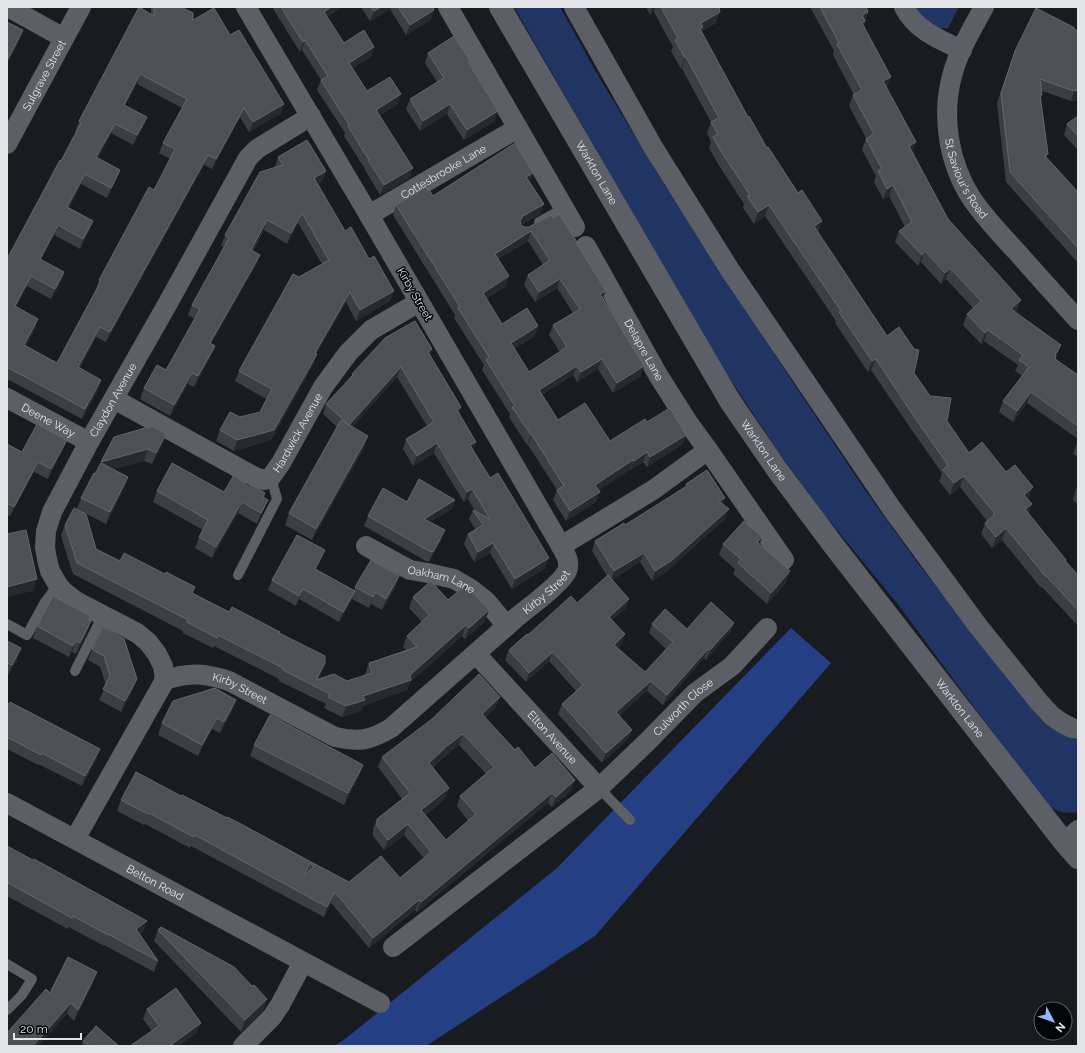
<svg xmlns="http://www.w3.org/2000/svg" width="1085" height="1053" font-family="Raleway,sans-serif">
  <rect width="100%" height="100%" fill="#181b20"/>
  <path fill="#213564" d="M514,7H560L597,74L664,184L796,387L865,490L917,562L1039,717C1053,729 1061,733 1078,739V812C1063,814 1057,812 1045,803L897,603L822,512L777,450L711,350Z
    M913,7H959L948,28C928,29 926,20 913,7Z"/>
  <path fill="#243f84" d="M791,628L831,663L595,936L426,1046H334L345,1039L557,868Z"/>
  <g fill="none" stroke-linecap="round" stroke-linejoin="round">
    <path stroke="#5c5f66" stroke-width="10" d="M539,222L564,208
      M238,575L277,499L271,477
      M7,624L27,635L45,602L58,585
      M75,671L103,615
      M599,788L630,820
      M7,964L32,979L22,995L7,1010"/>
    <g stroke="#5c5f66" stroke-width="20">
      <path d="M8,7L64,38"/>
      <path d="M448,7L575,227"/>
      <path d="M574,7L653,147L730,270L892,509L978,626L1039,702L1052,716L1062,723L1072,728L1078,729"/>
      <path d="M904,7C915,30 940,40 962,50"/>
      <path id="s1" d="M984,7C972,29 958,52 952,76C941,117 949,164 972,199C985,218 1001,235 1017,252C1037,275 1058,298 1078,320"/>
      <path id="s2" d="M7,144L81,7"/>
      <path id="s3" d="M369,215L518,128"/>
      <path id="s4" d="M586,246L658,375L689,424L708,450L784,560"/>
      <path id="s5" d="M7,398L89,442"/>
      <path id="s6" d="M114,399L255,477L264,480L271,477L281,463L323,387L348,353L371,330L419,302"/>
      <path id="s7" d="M366,546L410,570L428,573L454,579L471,589L486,601L507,626"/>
      <path d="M561,546L653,490L708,450"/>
      <path id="s8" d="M476,654L599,788"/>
      <path id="s9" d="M165,680L163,666L157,654L148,642L137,633L83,605L73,599L64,592L58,585L50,571L47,559L45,547L46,531L52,512L89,442L168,303L248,158L257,149L311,116"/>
      <path id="s10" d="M7,803L380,1003"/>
      <path id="s11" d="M75,839L165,680C189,672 205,673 229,681L335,737C359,742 369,741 391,728C433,691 475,654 517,617C528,608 562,583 567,571C571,562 565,553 561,546L369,215L246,7"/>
      <path d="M1064,842L1078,830"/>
      <path id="s12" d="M393,947L599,788L647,742L695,693L732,666L767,628"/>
      <path d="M243,1046L272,1017L280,1005L303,962"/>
    </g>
    <path stroke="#5c5f66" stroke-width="22" id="s13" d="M500,7L730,401L778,471L834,546L1064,842L1078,858"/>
  </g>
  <path fill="#3c3e44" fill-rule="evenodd" d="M151,7H181L193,20L230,35L284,104L280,114L249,132L240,117L212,169L204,165L106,342L96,337L80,368L98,390L82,419L7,379V259L41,196L43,192L61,161L76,132L75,131L79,121L151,14ZM137,84L182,108L163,143L159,153L170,159L154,190L99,280L96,290L57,363L26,346L35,329L38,319L16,307L27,286L51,299L61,282L64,272L41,260L54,235L80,249L89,231L93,221L69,208L81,184L107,198L116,180L120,170L98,158L111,133L133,145L143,127L147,117L125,105Z
    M272,7H342L327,17L344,43L374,47L371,57L352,68L367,91L398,104L380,115L410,178L380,195L365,170V169L344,136L345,133L317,90L321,80L302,50L300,52Z
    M361,7H433L431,20L406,35L390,9L370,21Z
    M646,7H719L716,23L702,31V32L748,117L767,148L798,193L822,221L818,232L887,336L914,373L930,396L969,453L1006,472L1029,498L1028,499L1032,504L1028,513L1066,561L1078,575V626L1042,587L1041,588L1002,540L992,548L981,534L985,523L987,521L960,487L950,495L939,481L942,473L911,429L871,370L868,372L835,323L836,321L765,216L754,224L743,208L744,204L718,164L709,148L711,142L707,133L711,122L682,69H681L671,51L673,47L654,12L650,15Z
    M810,7H866L868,12L864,25L887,88L912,152L948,219L1017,311L1015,313L1057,356L1055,359L1078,375V439L1027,403L1013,422L999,412L1003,401L1022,376L1015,371L1018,365L984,341L981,344L963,325L967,314L973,308L946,279L941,284L921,262L918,266L895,242L899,231L905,227L889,196L883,199L874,182L876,176L862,150L866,138L849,106L853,95H854L833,55L834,51Z
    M1073,27L1078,100L1071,101L1042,91L1041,99L1046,157L1078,192V263L1006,182L997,103L1015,51Z
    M428,53L469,64L495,121L464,140L447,114L420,131L406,109L410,99L437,82L425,63Z
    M1078,116V150L1064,135L1067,124Z
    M278,157L326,171L322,182L318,184L345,231L390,301L356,321L346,302L316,354H317L313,365L271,440L234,451L216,441L220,430L240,417L260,412L266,399L235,381L239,371L299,277L322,264L298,223L287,244L264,230L253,251L256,265L211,343L215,346L211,356L194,387L188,384L170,416L140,399L144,388L166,370L195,319L188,315L192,305L224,247L221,246L225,235L275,167Z
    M530,182L544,204L540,214L521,225L524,227H529L553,218L577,242L576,244L641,376L613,393L598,369L577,382L573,375L542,395L558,420L610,441L647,422L686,435L683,444L647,467L643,462L630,470L598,490L596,502L566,521L553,500L557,490L528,445H527L509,417L510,414L482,370L484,365L454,318L455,315L393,215L396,205L428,191L433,196ZM528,241L543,265L528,275L524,285L535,302L557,288L573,313L553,325L549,335L560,352L529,372L514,349L535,336L502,324L486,299L506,286L498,259Z
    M432,349L430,356L461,407L459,414L473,450L545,568L512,589L490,553L474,562L464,544L468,534L476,530L469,519L473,510L475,511L468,499L464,502L434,453L413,466L403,449L406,439L427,426L397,377L352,427L364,448L312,540L285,525L289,513L337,427L323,414L326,404L351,378L352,374Z
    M114,437L162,445L152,464L144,461L113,469L128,477L124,488L106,524L77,509L81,498L95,474Z
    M1077,443H1078V457L1073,454Z
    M7,444L22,452L63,449L48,479L34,472L10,516L7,515Z
    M686,484L722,504L725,519L667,571L652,581L640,562L612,580L626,608L612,620L622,644L618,648L645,672L666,649L649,633L652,624L687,629L734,623L730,632L706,660L704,658L663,705L647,691L619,716L632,730L628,739L602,763L558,714L562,704L576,691L549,661L526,682L505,660L509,650L528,635L577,603L607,576L592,551L595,541L625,525L685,487Z
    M1078,488V505L1073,500L1076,489Z
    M157,491L264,497L268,500L263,511L257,524L238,513L212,558L195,548L199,537L203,530L153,502Z
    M455,500L452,509L430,522L441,540L429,562L426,561L364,526L368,516L407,502Z
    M65,525L96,549L120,561L193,593L229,612L279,633L321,674L318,680L347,681L365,676V674L369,663L406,650L403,647L407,636L422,622L409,608L413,597L448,600L485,621L465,639L462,636L424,670L410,682L407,690L363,706L361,711L342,717L324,708L326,704L279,681V679L214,646L213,648L183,633V631L73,574L61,536Z
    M762,537L760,544L786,583L767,604L733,574L735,569L719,555L723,544Z
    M321,560L316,569L354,591L355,587L399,576L395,588L382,610L371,604L369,608L352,599L339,622L299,599L296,606L268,590L272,580Z
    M37,626L87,632L76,654L72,652L69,657L33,638Z
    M103,627L133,690L121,712L99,700L106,685L100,667L88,660L92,649Z
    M7,641L17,659L7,677Z
    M7,706L96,760L82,786L38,764V765L7,749Z
    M496,707L485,718L515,750L535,768L571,791L552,807L548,803L417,912L415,910L369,948L331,903L324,917L191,846L190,848L145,824L144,825L117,811L121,800L181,796L349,882L400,878L424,858L404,835L384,850L373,836V829L377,819L402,799L378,767L382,757ZM459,745L486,774L460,796L457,806L468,821L446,840L425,815L445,799L449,788L433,767L444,757Z
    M232,711L220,733L212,729L198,756L158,735L162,723Z
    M254,745L363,765L359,776L344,805L250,756Z
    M7,846L143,932L140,934L158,961L154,972L104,945V946L69,927L68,929L7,896Z
    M158,930L267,999L263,1010L241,1032L154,941Z
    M97,972L93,982L74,1021L67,1014L50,993Z
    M147,1009L197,1033L152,1031L143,1019Z
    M83,1041L119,1046H81Z"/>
  <path fill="#26292e" d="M331,7H342L320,22L324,12Z
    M381,7H390V9L370,21L374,11Z
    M652,7H656L654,12L650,15Z
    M805,7H809L804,10Z
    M434,10L431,20L406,35L410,25Z
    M720,12L716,23L702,31L699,38L696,40L701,23Z
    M868,12L865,21L861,32L862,15Z
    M23,30L20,40L7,64V61Z
    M305,40L302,50L300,52L303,42Z
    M374,47L371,57L345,73L349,63Z
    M686,57L682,69H681L685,58Z
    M140,74L137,84L120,115L124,105Z
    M891,77L887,88L879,92L883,81Z
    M1078,90V100L1071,101L1074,91Z
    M401,94L398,104L373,120L376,110Z
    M284,104L280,114L249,132L253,122Z
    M450,104L447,114L420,131L423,121Z
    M244,108L240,117L212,169L216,159Z
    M498,111L495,121L464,140L467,130Z
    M147,117L143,127L133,145L137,135Z
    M115,124L111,133L93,167L96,157Z
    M916,142L912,153L909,146Z
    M208,155L204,165L106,342L110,332Z
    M413,168L410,178L380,195L384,185Z
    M120,170L116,180L107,198L111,188Z
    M326,171L322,182L311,188L314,178Z
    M533,173L530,182L526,177Z
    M85,174L81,184L64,217L67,207Z
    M893,185L889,196L883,199L887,189Z
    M544,204L540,214L520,226V221L523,216Z
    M769,205L765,216L754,224L758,212Z
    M302,213L298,223L287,244L291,233Z
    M267,220L264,230L247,260L251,250Z
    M93,221L89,231L80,249L83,239Z
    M822,221L818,232L810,238L814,226Z
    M58,225L54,235L36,269L40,259Z
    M531,231L528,241L491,263L495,254Z
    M925,251L921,262L918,266L922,255Z
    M260,255L256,265L206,353L210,343Z
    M950,268L946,279L941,284L945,273Z
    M64,272L61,282L51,299L55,289Z
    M31,276L27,286L11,316L15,306Z
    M509,276L506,286L479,303L483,293Z
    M560,279L557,288L535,302L539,292Z
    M394,291L390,301L356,321L360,310Z
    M606,291L602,300L600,294Z
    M350,292L346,302L311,364L315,353Z
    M1021,300L1017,311L1007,320L1011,309Z
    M38,319L35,329L21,355L24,345Z
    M538,326L535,336L507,353L511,343Z
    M100,327L96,337L75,377L78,367Z
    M988,330L984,341L981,344L985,333Z
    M1061,345L1057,356L1055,359L1052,367L1055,355Z
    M215,346L211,356L194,387L198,376Z
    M432,349L429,359L428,352Z
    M317,354L313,365L271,440L234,451L237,440Z
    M602,359L598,369L577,382L581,372Z
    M876,359L871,370L868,372L872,361Z
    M577,366L573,375L535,400L539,390Z
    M644,366L641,376L613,393L617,383Z
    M401,367L397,377L346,435L349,425Z
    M192,373L188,384L170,416L174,405Z
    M101,380L98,390L82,419L85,409Z
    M1031,392L1027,403L1013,422L1017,411Z
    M461,407L458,417L457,410Z
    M166,434L162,445L152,464L156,453Z
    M531,435H532L528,445H527Z
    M686,435L683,444L647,467L650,457Z
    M368,436L364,448L312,540L316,529Z
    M67,440L63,449L48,479L51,469Z
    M476,442L472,452L470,445Z
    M437,443L434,453L413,466L417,456Z
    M148,449L144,461L97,474L101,462Z
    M647,452L643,462L630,470L634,461Z
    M633,460L630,470L592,495L595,485Z
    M38,462L34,472L10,516L14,507Z
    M964,476L960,487L950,495L954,483Z
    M128,477L124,488L106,524L110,512Z
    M1033,487L1029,498L1020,506L1024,495Z
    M472,489L468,499L464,502L467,492Z
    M600,492L596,502L566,521L570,511Z
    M725,498L721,508L719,501Z
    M268,500L263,511L257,524L261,513Z
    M455,500L452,509L420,528L424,519Z
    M242,502L238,513L212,558L216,547Z
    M1032,504L1028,515L1025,509Z
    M729,509L725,519L667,571L652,581L655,571Z
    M1006,528L1002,540L992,548L996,537Z
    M445,530L441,540L429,562L433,552Z
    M762,537L758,549L757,542Z
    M493,543L490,553L474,562L478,552Z
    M325,550L321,560L311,579L315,569Z
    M644,553L640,562L611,581L614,571Z
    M549,558L545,568L512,589L515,579Z
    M790,571L786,583L767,604L771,593Z
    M399,576L395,588L382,610L386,599Z
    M37,579L33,591L7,597V587Z
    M303,589L299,599L296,606L299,596Z
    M355,591L351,601L339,622L343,612Z
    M375,592L371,604L369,608L373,597Z
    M629,599L626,608L605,626L609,617Z
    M489,610L485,621L465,639L469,628Z
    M91,621L87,632L76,654L80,643Z
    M734,623L730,632L706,660L710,650Z
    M466,625L462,636L410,682L407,690L363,706L361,711L342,717L346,706L363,696L410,675Z
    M625,634L622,644L611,655L614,645Z
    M76,641L72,652L69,657L73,646Z
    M21,648L17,659L7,677L12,665Z
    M708,649L704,658L663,705L667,695Z
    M553,652L549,661L526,682L529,673Z
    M325,663L321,674L315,686L316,680Z
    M137,679L133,690L121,712L125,701Z
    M651,681L647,691L612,722L616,712Z
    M500,697L496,707L478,725L482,714Z
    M236,700L232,711L220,733L224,722Z
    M217,718L212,729L198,756L202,745Z
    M632,730L628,739L602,763L606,753Z
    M463,734L459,745L444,757L426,773L429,763L447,746Z
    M100,749L96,760L82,786L85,776Z
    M363,765L359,776L344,805L348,793Z
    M575,780L571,791L552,807L556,797Z
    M449,788L445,799L417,820L421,810Z
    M552,793L548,803L417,912L421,902Z
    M408,824L404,835L384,850L388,840Z
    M310,863L306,873L304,875Z
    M335,892L331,903L324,917L327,907Z
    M419,900L415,910L369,948L373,938Z
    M147,921L143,932L132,941L136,929Z
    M97,972L93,982L74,1021L78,1010Z
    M267,999L263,1010L241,1032L245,1020Z
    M71,1003L67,1014L39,1046H33Z
    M201,1023L197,1033L179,1046H171L172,1044Z"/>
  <path fill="#4d5056" stroke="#65676d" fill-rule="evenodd" d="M139,7L154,16V7H181L193,13V20L214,8L230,35L239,30L284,104L253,122L244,108L216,159L208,155L110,332L100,327L78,367L101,380L85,409L7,367V259L43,192L60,160L61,161L81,123L79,121ZM140,74L187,99L163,143L175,149L154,190L149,187L99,280L101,281L57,363L24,345L38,319L15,306L31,276L55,289L64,272L40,259L58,225L83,239L93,221L67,207L85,174L111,188L120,170L96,157L115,124L137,135L147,117L124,105Z
    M281,7H331L324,12L344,43L364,30L374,47L349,63L367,91L390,77L401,94L376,110L413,168L384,185L368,160H369L348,126L349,125L321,80L328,76L305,40L303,42Z
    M371,7H381L374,11Z
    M398,7H433L434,10L410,25Z
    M661,7H719L720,12L701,23L703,27L700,29L748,117L749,116L767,148L768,147L770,150L798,193L802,190L822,221L814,226L861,297L887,336L899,327L914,349L919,350L914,373L930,396L951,398L947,421L969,453L982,442L1006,472L1015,465L1033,487L1024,495L1032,504L1025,509L1066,560L1065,561L1078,575V610L1046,576V577L1006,528L996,537L985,523L995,514L964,476L954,483L943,470L948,465L915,418L876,359L872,361L839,312L841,311L769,205L758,212L747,196L750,195L722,153L713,137L718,134L711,122L719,118L686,57L685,58L675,40L678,38Z
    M820,7H866L868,12L862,15L865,21L862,23L891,77L883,81L916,142L909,146L948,219L1021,300L1011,309L1061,345L1055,355L1056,356L1055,359L1078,375V426L1031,392L1017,411L1003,401L1029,367L1019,360L1023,355L988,330L985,333L967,314L981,301L950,268L945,273L925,251L922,255L899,231L912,222L893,185L887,189L878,171L882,169L866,139L874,134L853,95L862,90L837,44L839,43Z
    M1036,8L1073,27L1078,32V90L1074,91L1040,79L1042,95H1040L1048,154L1045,156L1078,192V248L1010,172L1001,93L1015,51Z
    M7,22L23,30L7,61Z
    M454,36L470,61L468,62L498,111L467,130L450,104L423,121L410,99L444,78L428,53Z
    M1078,116V136L1067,124Z
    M307,140L326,171L314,178L345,231L351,227L369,259L374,256L394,291L360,310L350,292L315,353L317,354L274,430L237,440L220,430L230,412L240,417L260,412L272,389L239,371L293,274L299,277L329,260L302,213L291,233L267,220L251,250L260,255L210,343L215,346L198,376L192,373L174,405L144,388L157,365L166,370L200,309L192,305L229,238L225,235L260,172L283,165L278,157Z
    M515,143L533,173L526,177L544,204L523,216L520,221L521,225L524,227H529L551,215L553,218L559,214L577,242L576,243L606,291L600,294L644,366L617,383L602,359L581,372L577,366L539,390L558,420L585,403L610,441L645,419L647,422L670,408L686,435L650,457L647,452L634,461L633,460L595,485L600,492L570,511L557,490L564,486L532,435H531L512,407L515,406L486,360L489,357L458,308L460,307L396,205L426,187L428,191L429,190L433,196ZM531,231L550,260L528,275L539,292L560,279L580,309L553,325L567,347L529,372L511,343L538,326L527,308L502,324L483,293L509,276L495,254Z
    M415,321L432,349L428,352L461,407L457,410L476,442L470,445L490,478L498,473L549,558L515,579L493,543L478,552L468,534L483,525L473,510L490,519L472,489L467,492L437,443L417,456L406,439L434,422L401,367L349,425L326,404L353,375L352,374L385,338Z
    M341,420L368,436L316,529L289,513L314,468Z
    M37,424L67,440L51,469L38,462L14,507L7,503V444L22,452Z
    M152,426L166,434L156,453L148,449L101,462L114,437Z
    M101,463L128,477L110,512L81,498L94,473L95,474Z
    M172,463L224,492L234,475L249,487L251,485L265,493L263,497L268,500L261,513L242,502L216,547L199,537L208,520L157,491Z
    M707,470L725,498L719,501L729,509L671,561L655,571L644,553L614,571L595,541L624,523L625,525L687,486L686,484Z
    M419,479L455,500L424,519L445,530L433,552L429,551L368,516L383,488L407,502Z
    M74,508L86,514L96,549L120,561L124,553L165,574L166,572L195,587L192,593L229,612L232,607L280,632L279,633L325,656V663L316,680L334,674L347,681L372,673L369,663L417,647L407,636L429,615L413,597L431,581L448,600L465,585L468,587L489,610L469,628L466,625L428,659L410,675L411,680L363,696L365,700L346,706L328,697L330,694L283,670V668L218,635L217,638L187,622L188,620L77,563L65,525Z
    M744,521L762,537L757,542L790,571L771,593L738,563L741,559L723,544Z
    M26,530L37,579L7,587V534Z
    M297,535L325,550L315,569L355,591L343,612L303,589L299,596L272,580Z
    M371,560L399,576L386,599L375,592L373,597L355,587Z
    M608,575L629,599L609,617L625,634L614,645L645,672L673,642L652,624L665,609L687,629L711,602L734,623L710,650L708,649L667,695L651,681L616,712L632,730L606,753L562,704L583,685L553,652L529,673L509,650L527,634L528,635L571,596L577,603Z
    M53,596L90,616L88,619L91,621L80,643L76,641L73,646L37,626Z
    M103,627L124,639L137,679L125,701L103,689L110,676L104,656L92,649Z
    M7,641L21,648L12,665L7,663Z
    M479,674L500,697L482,714L515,750L518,747L535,768L552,753L575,780L556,797L552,793L421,902L419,900L373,938L335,892L327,907L195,835L194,837L149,813L148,814L121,800L136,772L181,796L182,795L227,818V817L241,824L311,862L349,882L381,856L400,878L431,852L408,824L388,840L377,826V819L410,793L382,757L432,719ZM463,734L494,767L460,796L476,814L446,840L421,810L449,788L429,763L447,746ZM310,863L314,867L304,875Z
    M215,688L236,700L224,722L217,718L202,745L162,723L173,701Z
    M10,702L100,749L85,776L42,753L41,755L7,737V706Z
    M270,715L363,765L348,793L254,745Z
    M7,846L33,860L34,859L147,921L136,929L158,961L108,934V935L73,916L72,918L8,883L9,882L7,880Z
    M161,927L234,967L252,986L254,985L267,999L245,1020L158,930Z
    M68,957L97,972L78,1010L71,1003L33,1046H7V1033L46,989L50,993Z
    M176,988L201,1023L172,1044L173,1046H130L159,1026L147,1009Z
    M96,1026L119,1046H90L83,1041Z"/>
  <g text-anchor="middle" stroke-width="3" stroke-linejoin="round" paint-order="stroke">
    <g font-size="11" fill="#e2e4e8" stroke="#050608">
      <text dy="4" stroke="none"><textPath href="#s2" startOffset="78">Sulgrave Street</textPath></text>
      <text dy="4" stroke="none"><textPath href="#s3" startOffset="86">Cottesbrooke Lane</textPath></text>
      <text dy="4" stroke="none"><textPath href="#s13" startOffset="192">Warkton Lane</textPath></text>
      <text dy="4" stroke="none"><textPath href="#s1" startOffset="183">St Saviour's Road</textPath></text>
      <text transform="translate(415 294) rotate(60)" y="4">Kirby Street</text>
      <text dy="4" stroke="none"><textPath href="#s4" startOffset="119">Delapre Lane</textPath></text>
      <text dy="4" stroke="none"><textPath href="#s9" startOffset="354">Claydon Avenue</textPath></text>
      <text dy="4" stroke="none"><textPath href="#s5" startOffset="47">Deene Way</textPath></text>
      <text dy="4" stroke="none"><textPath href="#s6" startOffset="230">Hardwick Avenue</textPath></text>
      <text dy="4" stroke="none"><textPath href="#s13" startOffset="516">Warkton Lane</textPath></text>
      <text dy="4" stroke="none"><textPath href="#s7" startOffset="83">Oakham Lane</textPath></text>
      <text dy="4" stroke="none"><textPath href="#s11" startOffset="633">Kirby Street</textPath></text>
      <text dy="4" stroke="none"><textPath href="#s11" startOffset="261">Kirby Street</textPath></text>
      <text dy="4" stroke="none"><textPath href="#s12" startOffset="377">Culworth Close</textPath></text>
      <text dy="4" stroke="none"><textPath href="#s13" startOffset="840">Warkton Lane</textPath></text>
      <text dy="4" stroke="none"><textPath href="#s8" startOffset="113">Elton Avenue</textPath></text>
      <text dy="4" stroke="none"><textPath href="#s10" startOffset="168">Belton Road</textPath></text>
    </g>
  </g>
  <rect width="1085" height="1053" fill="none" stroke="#e2e4e8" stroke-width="16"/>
  <g transform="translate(1053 1021) rotate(131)"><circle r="19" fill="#050608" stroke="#5d5f62"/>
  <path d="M0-3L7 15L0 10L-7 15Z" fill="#96b6fd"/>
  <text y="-6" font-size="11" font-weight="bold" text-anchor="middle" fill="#e2e4e8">N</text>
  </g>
  <path d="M14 1033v6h67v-6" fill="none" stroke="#e2e4e8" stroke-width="2"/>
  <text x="20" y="1033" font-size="12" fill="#e2e4e8" stroke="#050608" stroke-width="3" paint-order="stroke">20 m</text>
</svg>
